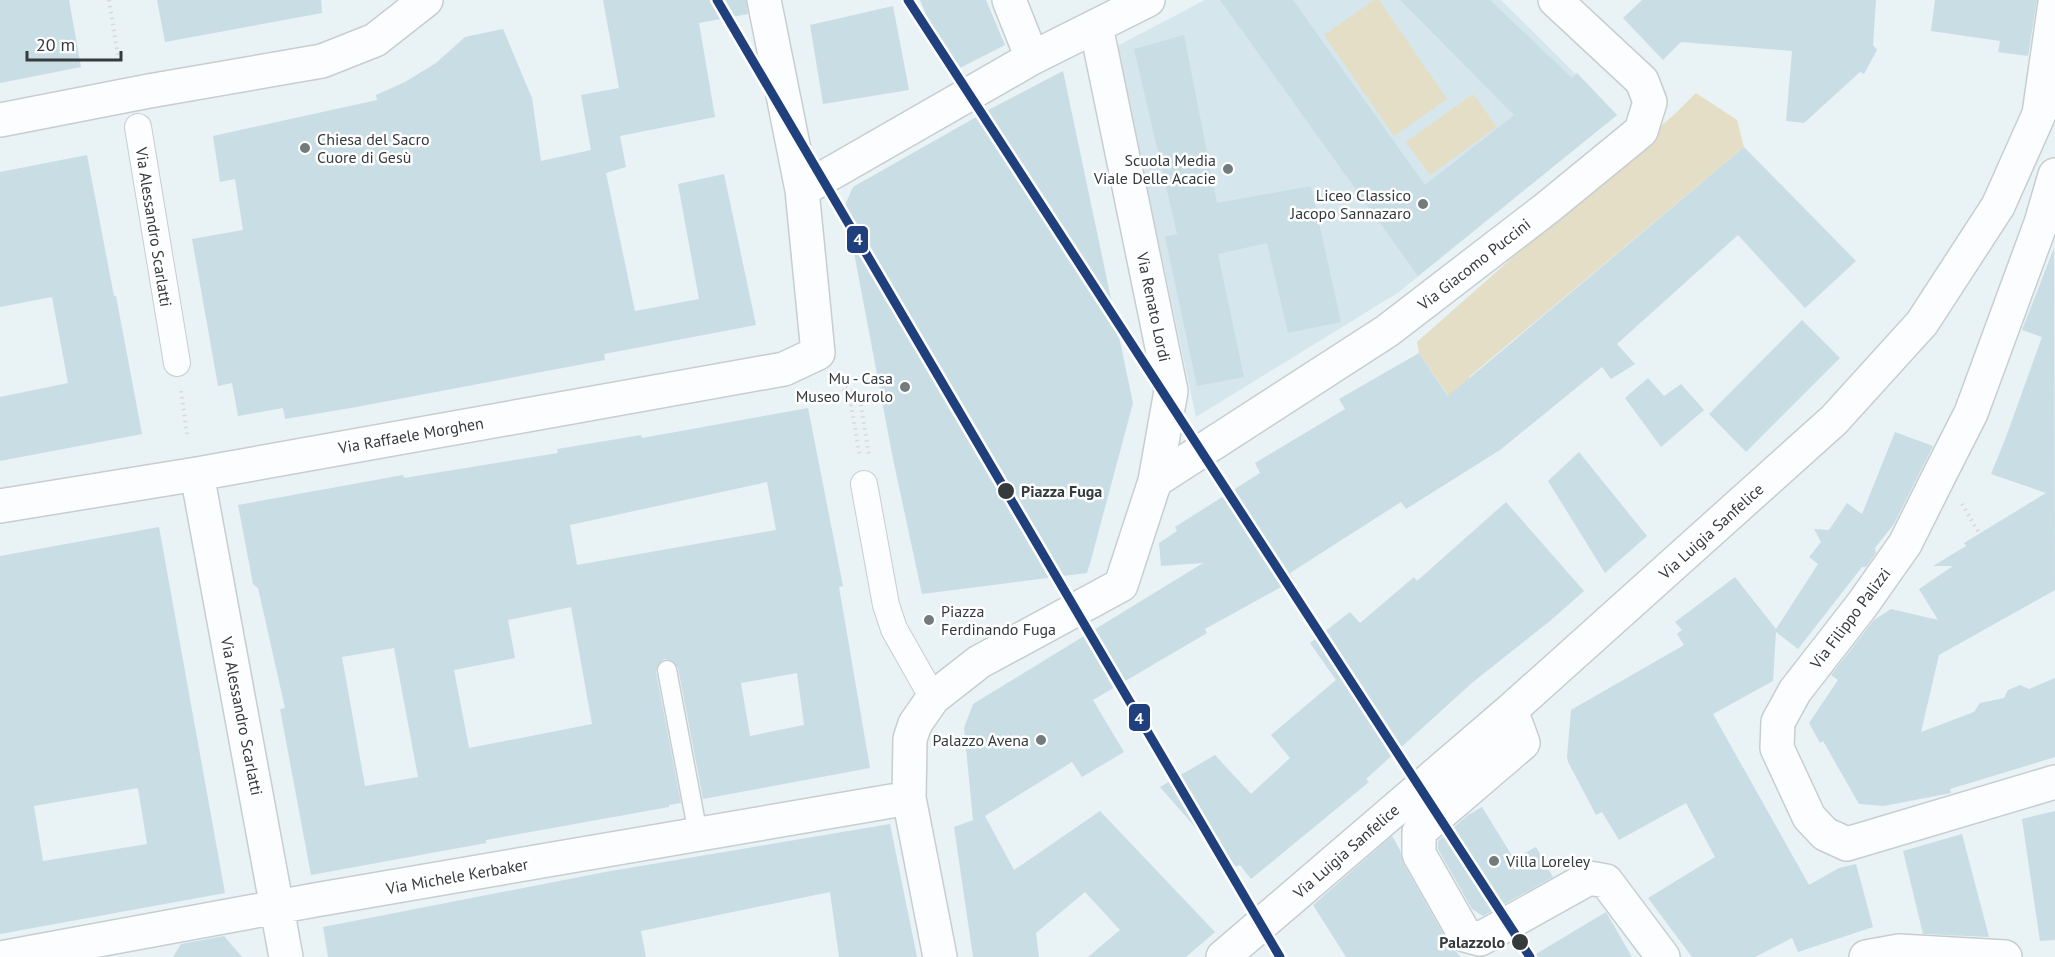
<svg xmlns="http://www.w3.org/2000/svg" width="2055" height="957" font-family="'PT Sans',sans-serif">
  <rect width="100%" height="100%" fill="#e9f2f5"/>
  <path fill="#d5e7ed" d="M1205,0H1501L1617,115L1399,292L1196,417L1117,46Z"/>
  <path fill="#e5dec6" d="M1374,0H1379L1447,99L1394,136L1324,35Z
    M1696,93L1737,120L1744,147L1469,377L1520,434L1490,456L1419,353L1417,342L1677,112Z
    M1473,94L1497,127L1430,175L1406,142Z"/>
  <path fill="#c9dde4" fill-rule="evenodd" d="M0,0H69L81,67L0,83Z
    M157,0H321L322,13L165,42Z
    M603,0H746L748,14L699,23L715,117L620,136L626,167L606,173L635,311L699,299L678,184L724,174L756,325L604,354L605,360L351,408L285,419L283,408L238,416L232,383L218,386L192,239L243,230L235,179L220,182L213,136L377,100L376,95L405,82L436,63L465,37L503,29L532,98L541,161L591,150L581,95L619,88Z
    M920,0H986L1005,45L950,73Z
    M1220,0H1293L1425,185L1514,115L1400,0H1490L1572,78L1577,73L1617,115L1418,276Z
    M1642,0H1876L1873,45L1877,50L1864,74L1860,72L1804,123L1786,121L1792,51L1681,42L1663,60L1623,18Z
    M1935,0H2037L2028,56L1998,52L2000,41L1931,31Z
    M893,6L909,90L823,104L810,25Z
    M1184,35L1217,203L1311,186L1341,322L1288,333L1267,243L1218,254L1244,377L1197,386L1165,237L1177,234L1134,49Z
    M1063,71L1133,403L1091,560L1087,573L922,594L893,459L845,205L853,187L992,108Z
    M1744,147L1856,261L1805,308L1738,235L1617,344L1635,364L1611,379L1602,367L1500,450L1406,509L1401,502L1290,573L1294,580L1205,629L1207,633L1093,700L1124,752L1082,777L1072,762L985,816L1014,870L1100,811L1215,932L1186,957H1088L1120,930L1085,892L1036,933L1039,957H973L954,827L973,820L964,728L973,704L1203,563L1161,566L1159,543L1177,531L1175,527L1260,473L1255,463L1345,409L1339,399L1419,353L1448,396Z
    M87,155L114,296H116L142,434L0,461V397L68,383L52,297L0,307V172Z
    M2054,248L2055,590L1939,655L1921,732L1974,712L1980,703L2004,698L2008,690L2020,685L2029,689L2055,678V757L1950,789L1951,793L1884,806L1859,804L1823,741L1820,743L1809,723L1838,680L1831,675L1874,620L1891,609L1938,620L1919,589L1953,566H1933L1966,546L1964,543L2046,493L1991,474L2006,437L2042,337L2022,330Z
    M1802,320L1840,358L1746,452L1709,414Z
    M1648,378L1664,396L1681,384L1704,410L1661,447L1625,398Z
    M808,408L843,586L839,587L870,768L703,799L678,668L671,660L664,659L657,666L656,672L681,803L669,805V807L486,840V843L311,875L280,709L285,708L258,588L253,584L238,505L403,475L404,478L558,453L557,449L641,435L642,438ZM767,482L776,530L577,565L570,525ZM571,607L592,724L469,748L454,670L515,658L508,620ZM394,648L418,777L365,786L342,657ZM797,673L804,725L750,736L741,683Z
    M1895,432L1933,446L1894,524L1875,548L1876,553L1866,567H1862L1798,649L1776,632L1773,681L1713,714L1809,885L1839,868L1856,864L1873,927L1798,952L1792,938L1755,957H1692L1648,898L1715,857L1686,803L1619,840L1602,812L1596,815L1568,762L1567,757L1571,710L1684,645L1677,634L1682,630L1675,622L1735,577L1776,629L1818,564L1809,557L1821,542L1814,529L1829,530L1847,503L1862,514Z
    M1579,452L1647,536L1605,573L1548,481Z
    M1506,502L1584,591L1550,621L1473,682L1366,779L1369,782L1251,879L1240,865L1231,868L1160,787L1215,755L1251,794L1290,758L1271,735L1336,680L1310,643L1350,612L1360,623L1414,577L1417,581Z
    M159,527L225,893L0,934V556ZM138,788L147,844L43,861L34,806Z
    M1482,807L1514,859L1536,847L1553,877L1483,916L1472,909L1438,849V841L1468,815Z
    M2055,811V940L2040,941L2022,819Z
    M890,824L917,957H839L830,892L641,931L646,957H328L323,927L605,872Z
    M1962,834L1989,937L1923,934L1903,851Z
    M1392,836L1400,850L1403,863L1449,944L1461,957H1346L1313,905Z
    M1606,912L1632,957H1531Z
    M224,936L242,957H173L181,944Z"/>
  <g fill="none" stroke-linecap="round" stroke-linejoin="round">
    <g stroke="#c7ced0" stroke-width="21">
      <path id="service" d="M667,670L698,834"/>
    </g>
    <g stroke="#c7ced0" stroke-width="28">
      <path id="pedestrian" d="M138,127L177,363
        M864,484L886,605L894,629L933,698"/>
    </g>
    <g stroke="#c7ced0" stroke-width="36">
      <path id="minor" d="M1009,0L1032,58
        M0,120L149,91L322,61L375,40L426,0
        M2055,175L2041,223L1971,413L1942,470L1905,544L1862,605L1795,691L1778,722L1777,748L1809,817L1825,834L1847,844L2055,782
        M802,190L1032,58L1148,0
        M197,474L286,957
        M1155,481L1387,331L1547,208L1641,131L1650,102L1642,81L1555,0
        M0,506L197,474L784,369L818,353L802,190L764,0
        M1511,710L1523,743L1419,832V854L1465,935L1480,939L1589,878L1606,881L1663,957
        M6,957L315,900L909,798
        M940,957L909,798L910,739L915,724L933,698L979,662L1121,585L1155,481L1171,391L1096,26
        M1223,957L1511,710L1834,420L1922,323L1998,206L2039,114L2055,3
        M1866,957L1899,951L2005,957"/>
    </g>
    <path stroke="#d7d9db" stroke-width="4" stroke-dasharray="1.5 4.5" stroke-linecap="butt" d="M109,0L119,62
      M838,378L860,399L869,456
      M836,379L850,399L860,457
      M181,391L187,434
      M1962,504L1979,533"/>
    <use href="#service" stroke="#fcfdfe" stroke-width="18"/>
    <use href="#pedestrian" stroke="#fcfdfe" stroke-width="26"/>
    <use href="#minor" stroke="#fcfdfe" stroke-width="33"/>
    <g stroke="#fff" stroke-width="14">
      <path id="rail-1" d="M717,0L1280,957
        M908,0L1530,957"/>
    </g>
    <use href="#rail-1" stroke="#203f7d" stroke-width="9"/>
  </g>
  <g fill="#747b7d" stroke="#fff" stroke-width="2">
    <circle cx="305" cy="148" r="6"/>
    <circle cx="1228" cy="169" r="6"/>
    <circle cx="1423" cy="204" r="6"/>
    <circle cx="905" cy="387" r="6"/>
    <circle cx="929" cy="620" r="6"/>
    <circle cx="1041" cy="740" r="6"/>
    <circle cx="1494" cy="861" r="6"/>
  </g>
  <g fill="#353b3d" stroke="#fff" stroke-width="2">
    <circle cx="1006" cy="491" r="9"/>
    <circle cx="1520" cy="942" r="9"/>
  </g>
  <g text-anchor="middle" stroke-width="5" stroke-linejoin="round" paint-order="stroke">
    <g font-size="16" fill="#353b3d" stroke="#fff" text-anchor="end">
      <text x="317" y="145" text-anchor="start">Chiesa del Sacro<tspan x="317" dy="18">Cuore di Gesù</tspan></text>
      <text x="1216" y="166">Scuola Media<tspan x="1216" dy="18">Viale Delle Acacie</tspan></text>
      <text x="1411" y="201">Liceo Classico<tspan x="1411" dy="18">Jacopo Sannazaro</tspan></text>
      <text x="893" y="384">Mu - Casa<tspan x="893" dy="18">Museo Murolo</tspan></text>
      <text x="941" y="617" text-anchor="start">Piazza<tspan x="941" dy="18">Ferdinando Fuga</tspan></text>
      <text x="1029" y="746">Palazzo Avena</text>
      <text x="1506" y="867" text-anchor="start">Villa Loreley</text>
    </g>
    <g font-size="16" fill="#353b3d" stroke="#fff">
      <text transform="translate(154 227) rotate(81)" y="6">Via Alessandro Scarlatti</text>
      <text transform="translate(1474 264) rotate(-38)" y="6">Via Giacomo Puccini</text>
      <text transform="translate(1154 307) rotate(78)" y="6">Via Renato Lordi</text>
      <text transform="translate(411 435) rotate(-10)" y="6">Via Raffaele Morghen</text>
      <text transform="translate(1711 531) rotate(-42)" y="6">Via Luigia Sanfelice</text>
      <text transform="translate(1850 618) rotate(-53)" y="6">Via Filippo Palizzi</text>
      <text transform="translate(242 716) rotate(79)" y="6">Via Alessandro Scarlatti</text>
      <text transform="translate(1346 851) rotate(-41)" y="6">Via Luigia Sanfelice</text>
      <text transform="translate(457 876) rotate(-10)" y="6">Via Michele Kerbaker</text>
    </g>
    <g font-size="16" font-weight="bold" fill="#353b3d" stroke="#fff" text-anchor="start">
      <text x="1021" y="497">Piazza Fuga</text>
      <text x="1505" y="948" text-anchor="end">Palazzolo</text>
    </g>
  </g>
  <g stroke="#fff" stroke-width="2">
    <rect x="846" y="225" width="23" height="29" rx="6" fill="#203f7d"/>
    <rect x="1128" y="703" width="23" height="29" rx="6" fill="#203f7d"/>
  </g>
  <g font-size="16" text-anchor="middle" font-weight="bold" fill="#fff">
    <text x="858" y="245">4</text>
    <text x="1139" y="724">4</text>
  </g>
  <path d="M27 51v9h94v-9" fill="none" stroke="#353b3d" stroke-width="3"/>
  <text x="36" y="51" font-size="18" fill="#353b3d" stroke="#ffffff" stroke-width="4.5" paint-order="stroke">20 m</text>
</svg>
